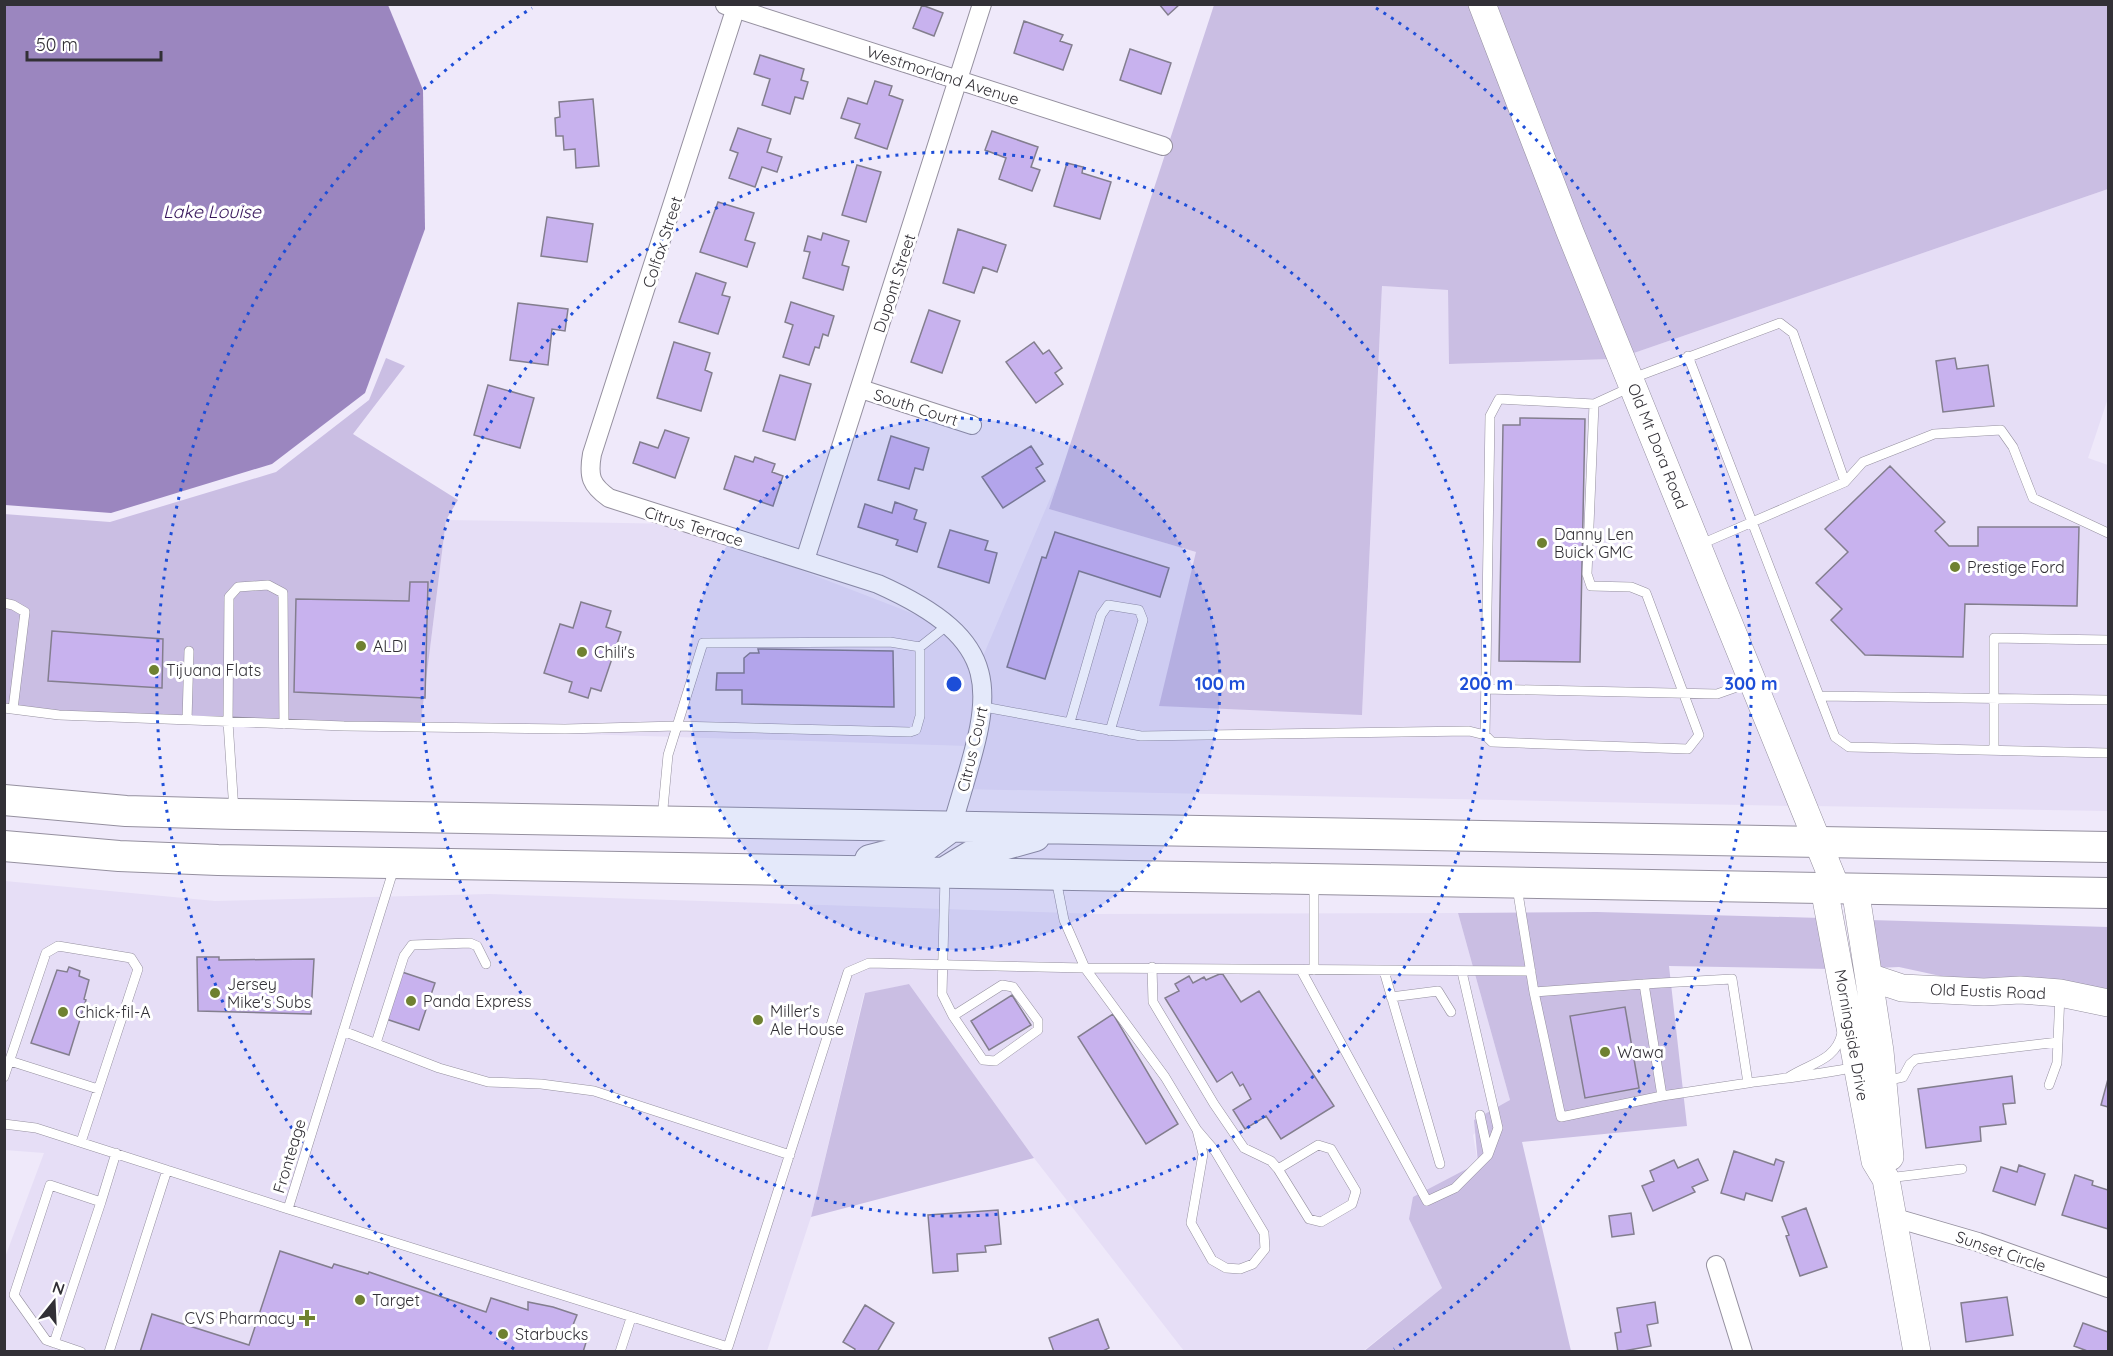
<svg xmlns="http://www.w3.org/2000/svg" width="2113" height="1356" font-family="Quicksand,sans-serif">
  <rect width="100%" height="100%" fill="#efe9fa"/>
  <path fill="#e6def6" d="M2108,189V398L2088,458L2108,465V811L1813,806L1631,354Z
    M1382,286L1448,290L1450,364L1612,359L1793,806L961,789L969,746L420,729L446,520L681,524L945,626L975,675L1058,480L1049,509L1196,552L1362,715Z
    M5,881L215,901L489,894L1097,914L1458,913L1510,1100L1473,1135L1478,1163L1409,1219L1442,1288L1363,1351H1184L1034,1158L909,984L864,994L811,1217L767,1351H5L4,1260L44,1153L5,1150Z"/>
  <path fill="#cabee3" d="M1214,5H1472L1612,359L1449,364L1448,290L1382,286L1362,715L1159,706L1196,552L1049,509Z
    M1492,5H2108V189L1631,354Z
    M386,358L405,366L353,434L458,500L446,520L420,729L5,709L4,514L110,522L276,472L369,400Z
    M1597,912L1821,918L1831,969L1669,966L1687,1126L1522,1142L1571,1351L1363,1352L1442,1288L1409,1219L1413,1197L1478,1163L1474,1120L1510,1100L1458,913Z
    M1870,920L2108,927V992L1959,980L1899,967L1877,968Z
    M909,984L1034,1158L811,1217L865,993Z"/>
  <path fill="#9b86bf" d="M4,5H388L423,90L425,229L365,393L272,464L111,513L5,505Z"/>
  <path fill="#c8b2ee" stroke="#837e8e" stroke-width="1.5" d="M1159,4H1180L1168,15Z
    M922,5L943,13L934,36L913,28Z
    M1024,21L1063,35L1060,41L1072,45L1063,70L1014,53Z
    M1130,49L1171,63L1161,94L1120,80Z
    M760,55L804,69L801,80L808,82L803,99L795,97L790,114L762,105L770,79L754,74Z
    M875,81L892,86L889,95L903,100L887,149L855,138L860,124L841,118L848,98L867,104Z
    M593,99L599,166L576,168L575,149L564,150L563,136H556L555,118L560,117L559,102Z
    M738,128L771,139L767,152L782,157L777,172L762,167L755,187L729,178L738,153L730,150Z
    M992,131L1038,147L1031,167L1040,170L1032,191L999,179L1006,158L985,150Z
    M1067,163L1083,167L1082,173L1111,182L1100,219L1054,206Z
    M857,165L881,172L866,222L842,215Z
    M718,202L754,213L745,240L755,243L747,267L700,252Z
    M547,217L593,224L587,262L541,256Z
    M958,229L1006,245L997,272L983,267L974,293L943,283Z
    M823,233L849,241L842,265L849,267L843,290L803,278L810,252L804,251L808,236L821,240Z
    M696,273L726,283L722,295L730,297L718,334L679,322Z
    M791,302L834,316L828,336L823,334L819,348L815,347L809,365L783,357L793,325L785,322Z
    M518,303L568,309L565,331L552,329L548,365L510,360Z
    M929,310L960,321L942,373L911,362Z
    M674,342L710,353L705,370L712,373L701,411L657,398Z
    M1034,342L1043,354L1049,350L1062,368L1055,373L1063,384L1036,403L1006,362Z
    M1955,358L1957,369L1988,365L1994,406L1943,412L1936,361Z
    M780,375L811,384L795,440L763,431Z
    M488,385L534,398L520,448L474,435Z
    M1520,418L1585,419L1580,662L1499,661L1503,425H1520Z
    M665,430L689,438L675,478L633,463L640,442L658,448Z
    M891,436L929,448L923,470L915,468L909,489L878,480Z
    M1031,446L1043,464L1036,468L1045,481L1003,508L982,477Z
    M735,456L753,462L755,457L775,464L772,472L783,476L773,506L724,489Z
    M1890,466L1945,522L1935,531L1949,546H1978V527H2079L2077,606L1965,604L1963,657L1865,655L1831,620L1842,609L1816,583L1848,552L1825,529Z
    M895,502L917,510L914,519L926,523L917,552L896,545L898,540L858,527L865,504L892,513Z
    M950,530L988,541L985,550L997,553L989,583L938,567Z
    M1055,532L1169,568L1160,597L1079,571L1045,679L1007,667L1042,557L1046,558Z
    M410,582H428L425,698L294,692L296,599L409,601Z
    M581,602L611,611L606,627L621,632L601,691L591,688L588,698L569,692L572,682L544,673L560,624L573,628Z
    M52,631L163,639L162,688L48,681Z
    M758,649L893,651L894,707L742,704V690H716L717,673H744V658L750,653H759Z
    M197,957H219V960L314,959L311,1014L198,1011Z
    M69,967L80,971L79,976L89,980L84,999L86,1000L69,1055L31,1043L57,970L67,972Z
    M402,972L435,983L419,1030L386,1019Z
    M1222,973L1241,1002L1259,991L1334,1106L1281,1139L1266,1116L1245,1129L1233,1110L1251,1099L1243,1084L1240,1086L1232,1072L1217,1082L1165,998L1179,991L1175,984L1189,976L1193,983L1204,977L1206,980Z
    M1012,995L1031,1025L989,1050L971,1021Z
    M1625,1007L1639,1088L1585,1098L1570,1016Z
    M1113,1014L1178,1124L1146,1144L1078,1037Z
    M2012,1076L2015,1103L2003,1104L2006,1124L1980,1127L1981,1141L1926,1148L1918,1089Z
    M2108,1079V1107L2101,1105Z
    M1734,1151L1774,1165L1776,1159L1784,1162L1772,1201L1746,1193L1744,1200L1721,1193Z
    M1698,1159L1708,1180L1692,1187L1695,1192L1653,1211L1642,1186L1654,1181L1650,1171L1674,1160L1678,1168Z
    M2019,1165L2045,1174L2035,1205L1993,1191L2001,1167L2017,1172Z
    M2075,1175L2093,1181L2092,1185L2108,1190V1229L2062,1215Z
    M1806,1208L1827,1267L1800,1276L1786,1236L1789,1235L1782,1217Z
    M998,1210L1001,1244L985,1246L986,1252L957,1254L958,1271L933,1273L928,1215Z
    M1631,1213L1634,1234L1612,1237L1609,1216Z
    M280,1251L332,1268L334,1264L368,1274L369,1272L486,1312L491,1298L528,1310V1302L553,1307L577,1315L571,1330L588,1336L583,1352H140L152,1314L249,1345Z
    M2007,1297L2013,1335L1966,1342L1961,1303Z
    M1655,1302L1658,1323L1647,1325L1651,1346L1618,1352L1615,1333L1621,1332L1617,1308Z
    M865,1305L894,1323L877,1352H854L855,1349L843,1342Z
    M1098,1319L1109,1348L1101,1352H1054L1049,1338Z
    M2083,1323L2108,1332V1352H2090L2074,1346Z"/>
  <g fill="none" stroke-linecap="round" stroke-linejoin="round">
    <g stroke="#95909f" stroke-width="10">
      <path id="lane" d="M1688,356L1835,737L1849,747L2108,753
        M1633,378L1780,323L1793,333L1845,482
        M1699,545L1845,482L1863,462L1934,434L2001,430L2013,447L2033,498L2108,533
        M4,603L13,605L25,612L13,709
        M1485,689L1717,694L1751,682
        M1819,696L2108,700
        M984,707L1141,736L1469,731L1485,735L1492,742L1688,749L1699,735L1646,593L1631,587L1591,586L1587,574L1594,404L1631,387
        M4,708L59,715L344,726L565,729L677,726L910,732L916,730L920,716V647
        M187,720L189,651
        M1070,722L1101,615L1108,605L1139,610L1143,620L1110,731
        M1485,735L1490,416L1499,399L1594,404
        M1994,750V638L2108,640
        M234,811L228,722L229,597L238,587L268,585L283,593L284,724
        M662,819L668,755L703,643L890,642L920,647L949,624
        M945,877L942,994L953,1016L983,1060L995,1061L1038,1030V1021L1013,987L1002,985L953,1016
        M1056,879L1064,920L1085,968L1165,1077L1197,1130L1203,1154L1191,1223L1212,1260L1226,1268L1240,1269L1253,1264L1265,1249L1264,1233L1215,1151L1197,1130
        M1314,883V970
        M1517,887L1534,992L1644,984
        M1152,967L1153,1002L1214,1104L1244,1148L1271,1161L1278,1169L1309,1219L1321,1222L1352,1204L1356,1191L1331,1149L1318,1145L1278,1169
        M1301,970L1427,1201L1455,1188L1488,1155L1498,1128L1462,972
        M1384,971L1440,1164
        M1534,992L1561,1117L1662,1096
        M1391,997L1438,991L1451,1012
        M343,1031L439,1068L488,1082L541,1084L594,1091L790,1155
        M376,1043L404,956L412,945L470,943L477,946L486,964
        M10,1061L98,1089
        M4,1077L46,953L58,946L131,958L138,969L81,1142
        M1789,1077C1810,1063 1836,1061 1842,1033
        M1885,1081L1903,1077L1910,1064L1916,1059L2058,1042
        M1748,1083L1662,1096L1644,984L1732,979L1748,1083C1784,1078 1819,1075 1855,1067
        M2049,1085L2057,1063L2060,995
        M1480,1115L1488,1153
        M4,1124L36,1128L288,1209L394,868
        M1888,1178L1962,1169
        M288,1209L728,1347L848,972L869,963L1085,968L1531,971
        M54,1343L101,1202
        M81,1352L46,1340L14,1295L50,1185L101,1202L116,1153
        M109,1352L167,1170
        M620,1352L631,1318"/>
    </g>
    <g stroke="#95909f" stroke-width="20">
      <path id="street" d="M737,4L592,454C588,477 591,485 609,498L878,584C1019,647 988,701 952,826
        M725,5L1163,146
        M861,389L972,425
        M805,560L982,4
        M1892,1217L1978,1242L2108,1288
        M1716,1265L1743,1352"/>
    </g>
    <g stroke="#95909f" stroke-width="28">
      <path id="secondary" d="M1482,4L1570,232L1836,887
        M1824,888L1875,1161L1886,1179L1917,1352
        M1855,888L1880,1051L1890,1157
        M1869,977L1902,988L1984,992L2020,990L2060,993L2108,1003"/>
    </g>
    <g stroke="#95909f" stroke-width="32">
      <path id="primary" d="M4,800L126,811L235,814L2108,847
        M4,846L119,856L218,860L2108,893
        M870,860L925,846L952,826
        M945,872L978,852L1035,836"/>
    </g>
    <use href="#lane" stroke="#fff" stroke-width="9"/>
    <use href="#street" stroke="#fff" stroke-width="18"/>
    <use href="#secondary" stroke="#fff" stroke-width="27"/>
    <use href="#primary" stroke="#fff" stroke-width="30"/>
  </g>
  <circle cx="954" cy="684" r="266" fill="#1d4ed8" fill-opacity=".12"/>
  <g fill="none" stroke="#1d4ed8" stroke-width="3" stroke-dasharray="3 6">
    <circle cx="954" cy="684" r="266"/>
    <circle cx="954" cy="684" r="532"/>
    <path d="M514 1349A797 797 0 0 1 532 8M1376 8A797 797 0 0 1 1394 1349"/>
  </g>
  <g fill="#6f8131" stroke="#fff" stroke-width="2">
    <circle cx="1542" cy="543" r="6"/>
    <circle cx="1955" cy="567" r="6"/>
    <circle cx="361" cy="646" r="6"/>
    <circle cx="582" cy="652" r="6"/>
    <circle cx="154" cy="670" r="6"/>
    <circle cx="215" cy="993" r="6"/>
    <circle cx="411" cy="1001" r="6"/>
    <circle cx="63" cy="1012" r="6"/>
    <circle cx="758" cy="1020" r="6"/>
    <circle cx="1605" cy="1052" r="6"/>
    <circle cx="360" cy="1300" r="6"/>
    <path d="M304 1309h6v6h6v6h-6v6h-6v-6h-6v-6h6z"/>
    <circle cx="503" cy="1334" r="6"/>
  </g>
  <g text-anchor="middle" stroke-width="6" stroke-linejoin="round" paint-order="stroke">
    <g font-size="16" fill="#323036" stroke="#fff">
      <text transform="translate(943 75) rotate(18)" y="6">Westmorland Avenue</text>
      <text transform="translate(662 242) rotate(-72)" y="6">Colfax Street</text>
      <text transform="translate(894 283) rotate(-72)" y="6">Dupont Street</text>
      <text transform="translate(916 407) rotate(18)" y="6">South Court</text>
      <text transform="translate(1658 446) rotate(68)" y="6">Old Mt Dora Road</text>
      <text transform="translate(694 526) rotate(17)" y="6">Citrus Terrace</text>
      <text transform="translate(972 749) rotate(-77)" y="6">Citrus Court</text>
      <text transform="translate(1988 991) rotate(2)" y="6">Old Eustis Road</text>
      <text transform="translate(1852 1035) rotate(80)" y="6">Morningside Drive</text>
      <text transform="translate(289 1156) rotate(-73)" y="6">Fronteage</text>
      <text transform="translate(2001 1251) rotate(19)" y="6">Sunset Circle</text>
    </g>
    <g font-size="16" fill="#323036" stroke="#fff" text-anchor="start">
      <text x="1554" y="540">Danny Len<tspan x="1554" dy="18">Buick GMC</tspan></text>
      <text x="1967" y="573">Prestige Ford</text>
      <text x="373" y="652">ALDI</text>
      <text x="594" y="658">Chili's</text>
      <text x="166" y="676">Tijuana Flats</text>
      <text x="227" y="990">Jersey<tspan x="227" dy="18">Mike's Subs</tspan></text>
      <text x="423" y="1007">Panda Express</text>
      <text x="770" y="1017">Miller's<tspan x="770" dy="18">Ale House</tspan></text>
      <text x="75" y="1018">Chick-fil-A</text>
      <text x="1617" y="1058">Wawa</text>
      <text x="372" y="1306">Target</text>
      <text x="295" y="1324" text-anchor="end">CVS Pharmacy</text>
      <text x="515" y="1340">Starbucks</text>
    </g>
    <g font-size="18" font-style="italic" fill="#36155a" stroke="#fff">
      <text x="212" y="218">Lake Louise</text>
    </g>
  </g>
  <circle cx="954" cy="684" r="9" fill="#1d4ed8" stroke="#fff" stroke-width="3"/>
  <g font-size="18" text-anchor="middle" font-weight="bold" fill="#1d4ed8" stroke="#fff" stroke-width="6" stroke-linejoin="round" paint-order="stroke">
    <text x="1220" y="690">100 m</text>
    <text x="1486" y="690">200 m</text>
    <text x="1751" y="690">300 m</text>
  </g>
  <rect width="2113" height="1356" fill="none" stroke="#323036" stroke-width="12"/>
  <g transform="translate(54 1302) rotate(18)" stroke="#ffffff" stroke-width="4.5" paint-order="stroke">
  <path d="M0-4.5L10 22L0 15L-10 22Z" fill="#323036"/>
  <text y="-9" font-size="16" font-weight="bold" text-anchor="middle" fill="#323036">N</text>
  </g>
  <path d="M27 51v9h134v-9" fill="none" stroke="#323036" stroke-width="3"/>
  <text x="36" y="51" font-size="18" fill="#323036" stroke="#ffffff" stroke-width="4.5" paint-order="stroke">50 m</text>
</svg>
